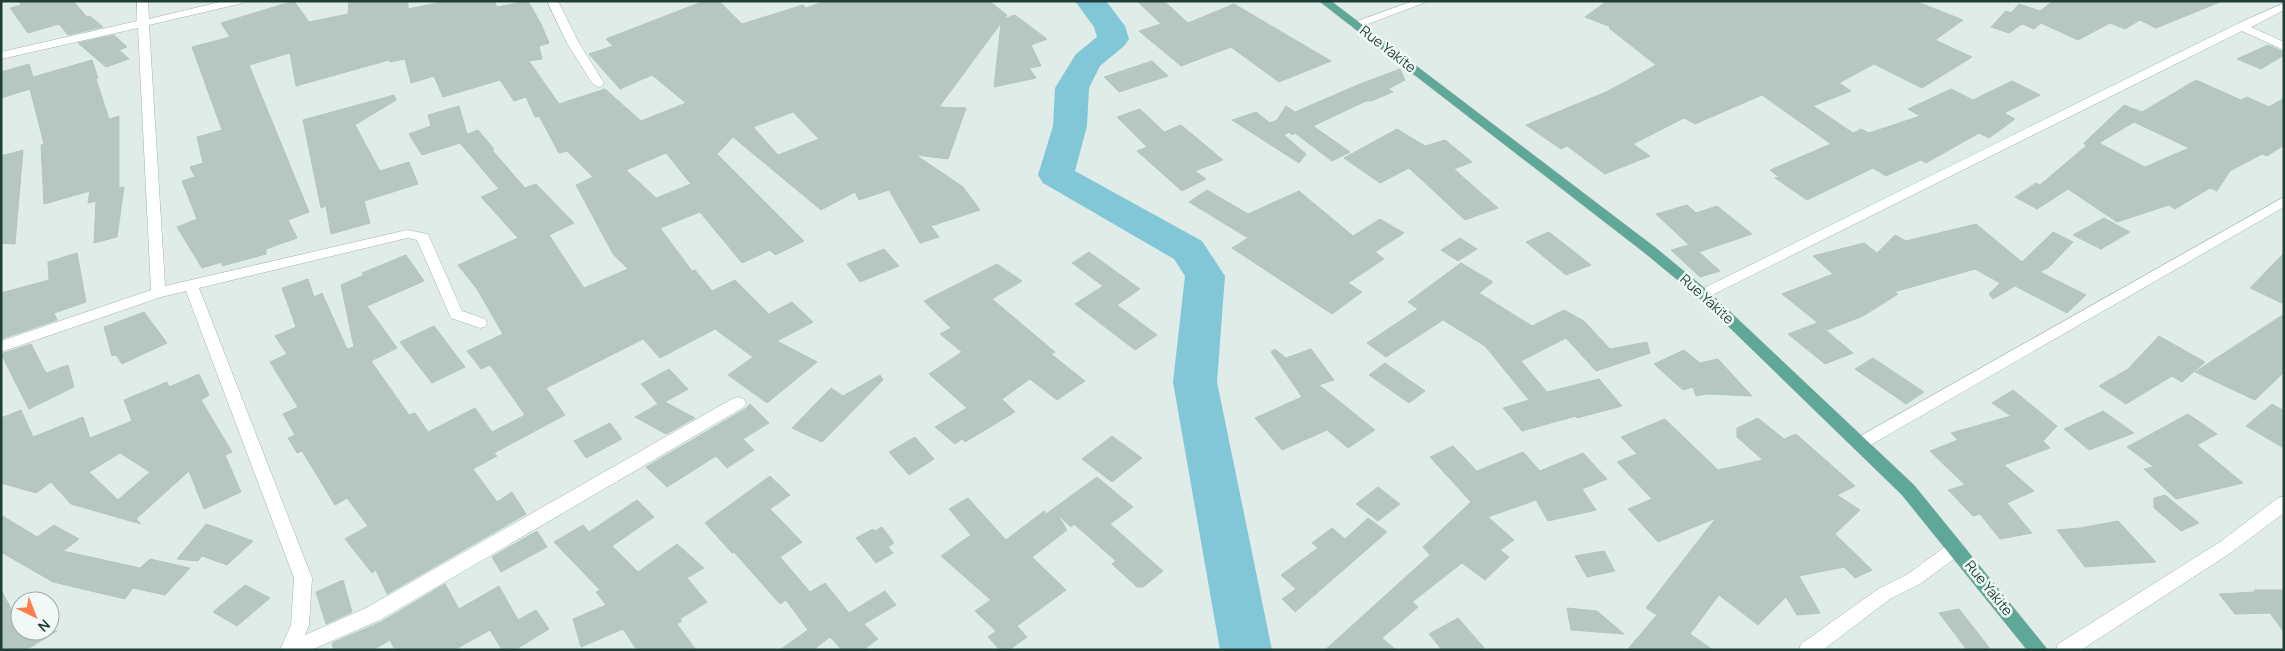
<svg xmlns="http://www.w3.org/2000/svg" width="2285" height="651" font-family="Manrope,sans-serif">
  <rect width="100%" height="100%" fill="#e0ece7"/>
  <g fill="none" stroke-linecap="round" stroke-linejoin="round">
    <path fill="#81c7d8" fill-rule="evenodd" d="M1075,1H1106L1125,26L1129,39L1124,46L1100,66L1089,88L1087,126L1075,171L1202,241L1225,276L1217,382L1272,650H1220L1173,382L1185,276L1174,259L1043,183L1038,175L1053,126L1055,88L1076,54L1097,37L1094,27Z"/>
  </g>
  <path fill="#b5c7c0" stroke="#b1c7bf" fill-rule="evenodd" d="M19,1H73L87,17L90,16L103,27L68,35L59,24L28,33L10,8L21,5Z
    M294,1L309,22L348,14L349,1H408V9L446,1H494L497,7L528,1L541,24L549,43L539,46L542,59L529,61L559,104L605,89L641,121L686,103L652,75L620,89L589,54L613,46L606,39L704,1H719L742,24L803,5L806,8L825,1H989L1007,15L1004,19L1015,15L1047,39L1031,45L1041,66L1029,68L1036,78L994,87L1001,23L939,107L966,108L948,159L916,155L963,187L980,210L931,226L939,237L920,243L889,190L859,200L855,192L821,210L733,137L717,154L804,241L775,255L770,250L742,263L700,212L660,228L692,271L695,270L712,291L735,280L769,314L792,302L813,322L777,341L817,362L767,403L728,375L753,357L715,329L660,358L643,339L546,388L565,415L494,453L497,456L473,469L497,502L512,492L526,514L387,594L376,570L372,573L345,539L368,526L347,498L335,505L302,451L297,453L288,438L295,435L283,414L298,407L270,362L287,354L275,336L296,327L282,288L308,279L314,297L322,293L347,349L354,347L341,285L364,275L362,273L406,255L424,281L367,306L397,348L371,361L409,415L415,413L428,432L475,408L492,432L525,415L490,365L481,369L467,351L503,334L477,289L458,265L518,238L481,197L499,189L460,143L422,155L409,134L431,126L428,115L459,106L467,134L478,130L494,149L492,150L525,188L536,184L574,223L549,235L584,288L628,269L613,254L576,185L593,177L567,151L559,153L539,116L535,117L526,97L514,101L500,80L443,97L434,76L411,83L405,59L390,62L389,60L296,86L290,53L249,65L309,212L288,220L297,238L266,249V254L222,266V262L202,268L177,227L197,219L182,181L195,177L190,167L203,163L197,137L222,130L192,47L230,37L221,23ZM793,112L819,139L778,155L753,127ZM666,153L691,184L656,198L626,170Z
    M1137,1H1164L1188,23L1234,4L1331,61L1279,82L1231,47L1181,66L1139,31L1161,24Z
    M1607,1H1915L1963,20L1935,40L1972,57L1922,88L1874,64L1839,83L1851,91L1813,106L1853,133L1861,129L1869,133L1920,116L1908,109L1951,89L1973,100L2012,81L2040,95L2004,113L2015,119L1989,138L1979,133L1926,163L1921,160L1886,176L1873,168L1807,200L1775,178L1779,177L1770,170L1831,144L1762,95L1695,124L1684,118L1633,144L1650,156L1605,174L1567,146L1561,149L1526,125L1606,92L1656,65L1609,28L1611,27L1585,17Z
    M2053,1H2220V2L2156,28L2140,20L2125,29L2110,23L2078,40L2041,23L2034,29L2022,24L2009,33L1991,27L2006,11L2011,13L2019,4L2040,11Z
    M114,35L127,47L119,50L129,59L106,67L78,43Z
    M2268,45L2284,52V55L2261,69L2237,59Z
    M92,60L98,78L96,79L109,119L119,116V188L124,187L117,237L94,243L96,201L88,203L90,191L44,204L41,145L44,144L30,89L1,98V72L29,64L33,77Z
    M1152,61L1168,76L1119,92L1104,77Z
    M1400,69L1405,80L1388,89L1393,92L1371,101H1366L1313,126L1350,152L1332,161L1295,133L1292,135L1289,132L1284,135L1306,154L1299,163L1232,120L1256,112L1270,123L1277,120L1286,106L1295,112L1360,84Z
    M2196,80L2241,100L2247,97L2269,107L2284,98V145L2267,156L2262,154L2230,171L2217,191L2210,188L2175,209L2169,205L2117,222L2068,189L2037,209L2015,197L2036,183L2040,185L2086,146L2084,143L2124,105L2142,112ZM2134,122L2189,148L2145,167L2099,143Z
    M394,95L396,100L355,125L380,171L409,162L418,184L364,201L370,223L331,234L326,206L321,208L303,120Z
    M1140,109L1164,132L1181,125L1223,160L1195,171L1206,179L1182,191L1137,151L1147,147L1117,117Z
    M1397,129L1425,146L1445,140L1472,162L1454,169L1498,208L1465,220L1409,168L1380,183L1344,158Z
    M23,150L15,244L1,243V156Z
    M1207,190L1248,214L1299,191L1353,236L1380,219L1404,233L1375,252L1384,259L1348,283L1362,292L1332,314L1232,248L1248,238L1189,202Z
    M1687,205L1696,213L1717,206L1752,234L1699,252L1720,271L1700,277L1671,250L1689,245L1656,214Z
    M2104,218L2130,232L2101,249L2073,235Z
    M1976,224L2022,262L2053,232L2073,242L2049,267L2040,272L2086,295L2067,313L2015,286L1993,299L1989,294L2000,283L1975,269L1894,292L1898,294L1863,316L1827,330L1782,294L1833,274L1813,256L1864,243L1877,253L1895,235L1906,241Z
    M1549,232L1591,265L1566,275L1526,242Z
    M1460,238L1477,249L1458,261L1441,250Z
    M884,249L899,266L860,282L847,264Z
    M1089,252L1140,289L1117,305L1157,335L1135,350L1075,304L1103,286L1072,263Z
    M77,253L86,302L54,313L57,320L1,339V293L49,280L48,262Z
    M2284,253V304L2250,288Z
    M1461,263L1493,282L1479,293L1532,326L1564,310L1584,321L1610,349L1647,342L1650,353L1596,371L1566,338L1521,361L1547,392L1599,379L1622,406L1577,418L1576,416L1522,431L1503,408L1529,400L1485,346L1443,320L1386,357L1367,343L1418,309L1408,302Z
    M997,264L1022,281L992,299L1055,352L1051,354L1085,381L1057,400L1030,379L1002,399L1015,412L965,442L962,439L955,444L935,427L967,408L929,374L962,352L940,334L951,328L924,301Z
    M144,312L167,343L122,364L116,355L112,356L104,327Z
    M2284,314V372L2255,400L2195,372Z
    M1817,323L1853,353L1825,364L1788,334Z
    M434,326L465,367L432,383L400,342Z
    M2159,336L2205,362L2182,382L2172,376L2126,404L2099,386L2128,369Z
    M31,344L46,373L68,365L74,387L29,409L1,354Z
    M1275,349L1286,358L1311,349L1334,380L1319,385L1375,430L1348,448L1327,430L1282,450L1255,418L1302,397L1271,352Z
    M1684,350L1700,363L1718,359L1752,396L1706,394L1696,396L1693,387L1683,390L1654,364Z
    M1873,358L1924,392L1906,404L1855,369Z
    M1385,363L1425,391L1409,403L1369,375Z
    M669,369L688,389L665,402L695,418L666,434L635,417L658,404L641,384Z
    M199,374L209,395L201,400L232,452L225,455L241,492L204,509L189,471L136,519L141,524L71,504L51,482L36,493L1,483V418L21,410L33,437L83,417L90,438L132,421L124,400L167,382L169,387ZM120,453L150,472L118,500L89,472Z
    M880,375L883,380L822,442L792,428L831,388L843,396Z
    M2013,390L2057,426L2043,441L2050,448L2004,465L2034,491L2007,503L2032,533L2000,539L1980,514L1973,516L1948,490L1965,485L1930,451L1958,440L1951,433L2011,416L1992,403Z
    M750,404L769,423L743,439L754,450L727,468L716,456L667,487L646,467L745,409Z
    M2272,404L2284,411V448L2246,426Z
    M2103,411L2134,433L2089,450L2064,429Z
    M2188,414L2217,434L2197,445L2243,483L2176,499L2144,469L2154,467L2127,447Z
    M1758,418L1784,439L1796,434L1855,486L1837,495L1860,510L1835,534L1872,570L1855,578L1844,567L1799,576L1820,613L1797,615L1786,597L1758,625L1719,595L1690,634L1713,650H1627L1657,615L1646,608L1716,518L1658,542L1628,509L1652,499L1617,462L1637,454L1621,437L1665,419L1718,470L1763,460L1737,437V428Z
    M610,423L622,439L586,458L574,441Z
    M1112,436L1142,458L1112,482L1082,459Z
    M915,437L934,459L909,475L889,452Z
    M1453,446L1477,471L1523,452L1540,471L1583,453L1607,479L1582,489L1596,510L1548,521L1536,500L1488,517L1514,540L1500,550L1509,557L1485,580L1462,563L1412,602L1418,607L1382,638L1396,650H1325L1430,555L1423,547L1471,502L1430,457Z
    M770,476L790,495L770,509L802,542L780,557L810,592L825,583L849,613L885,591L896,605L864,624L878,639L863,650H842L830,637L813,650H780L808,630L786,600L780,604L734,552L732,553L705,523Z
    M1097,477L1133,507L1110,524L1163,571L1143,587H1137L1112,564L1116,561L1074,524L1071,527L1057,514L1067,530L1032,557L1066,590L1017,626L1027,637L1009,650H1000L988,637L996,631L975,611L991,600L941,556L971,535L949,509L968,498L1006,540L1044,511L1046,514Z
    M1378,487L1400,504L1378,521L1356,504Z
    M2165,495L2199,523L2181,531L2154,508V498Z
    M637,500L654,517L612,546L638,572L677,544L704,568L687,578L707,602L680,619L682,621L677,624L696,650H637L623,629L581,647L573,619L606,605L596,592L600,590L554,542L583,525L589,532Z
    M1,515L37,537L54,525L79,539L63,551L140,568L150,559L190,568L165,595L133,588L125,599L53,582L1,552Z
    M1368,518L1387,532L1295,612L1282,599L1296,589L1281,575L1318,548L1312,543L1332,528L1345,539Z
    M2118,521L2156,562L2085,567L2057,530L2080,528Z
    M206,524L215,527L253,541L227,565L202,556L198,561L177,559Z
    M882,527L894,543L888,547L893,553L876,563L856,538L873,529L875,531Z
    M537,531L547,547L501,572L492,557Z
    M1604,551L1615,571L1587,577L1575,556Z
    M343,580L352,612L326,624L316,592Z
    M445,584L459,609L499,586L518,620L536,610L549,629L515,650H502L490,630L454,650H395L390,640L373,650H334L332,643L381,622Z
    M245,585L270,598L237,626L213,612Z
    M1,590L20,625V631H57L26,650H1Z
    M2254,590H2284V632L2270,613L2235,614L2219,594L2255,592Z
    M1567,608L1597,611L1624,634L1571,630Z
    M1959,609L1991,650H1967L1939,613Z
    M1458,618L1486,650H1442L1429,634Z"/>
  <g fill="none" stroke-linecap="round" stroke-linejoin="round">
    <g stroke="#a2b4af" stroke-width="1">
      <path id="minor" d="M137,1H148L149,19L224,1H244L243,3L149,25L165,286L407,230L428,234L462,311L485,319L487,323L485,327L480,328L451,318L417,240L407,238L199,288L312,578L309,625L305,635L366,608L732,399L738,397L744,399L746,403L744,407L380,620L311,650H280L291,625L294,578L186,291L161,297L1,352V341L151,290L138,28L1,59V52L137,21Z
        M547,1H558L579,43L604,83L602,86L598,87L592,83L567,43Z
        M1413,1H1429L1360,27H1352L1350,25L1352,23Z
        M2284,3V10L2251,27L2284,42V50L2242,31L1708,297H1698L1696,294L1698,291L2237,24Z
        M2284,197V207L1867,447L1861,449L1855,447L1853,443L1855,439Z
        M2284,496V513L2232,552L2081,650H2056L2058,644L2220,542L2278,498Z
        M1956,541L1962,543L1965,548L1962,553L1920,584L1890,599L1823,650H1799L1801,644L1878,589L1908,574L1950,543Z"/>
    </g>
    <g stroke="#c0c9c7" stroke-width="1">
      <path id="major" d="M1319,1H1331L1656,248L1708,291L1914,485L2048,650H2027L1902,495L1698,297L1646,254Z"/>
    </g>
    <use href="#minor" fill="#fff" fill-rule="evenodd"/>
    <use href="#major" fill="#5fa797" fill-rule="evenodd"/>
  </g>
  <g text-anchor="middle" stroke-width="5" stroke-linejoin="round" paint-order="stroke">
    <g font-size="14" fill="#1e3e37" stroke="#f0f9f5">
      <text transform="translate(1388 49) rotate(38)" y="5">Rue Yakite</text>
      <text transform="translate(1707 299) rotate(42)" y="5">Rue Yakite</text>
      <text transform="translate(1989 588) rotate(51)" y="5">Rue Yakite</text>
    </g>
  </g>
  <rect width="2285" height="651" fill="none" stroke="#1e3e37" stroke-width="5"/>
  <g transform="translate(35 616) rotate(137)"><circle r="24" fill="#f0f9f5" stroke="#9caea9"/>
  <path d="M0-4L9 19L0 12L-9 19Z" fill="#ff7e4b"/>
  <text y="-8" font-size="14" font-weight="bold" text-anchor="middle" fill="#1e3e37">N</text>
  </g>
</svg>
